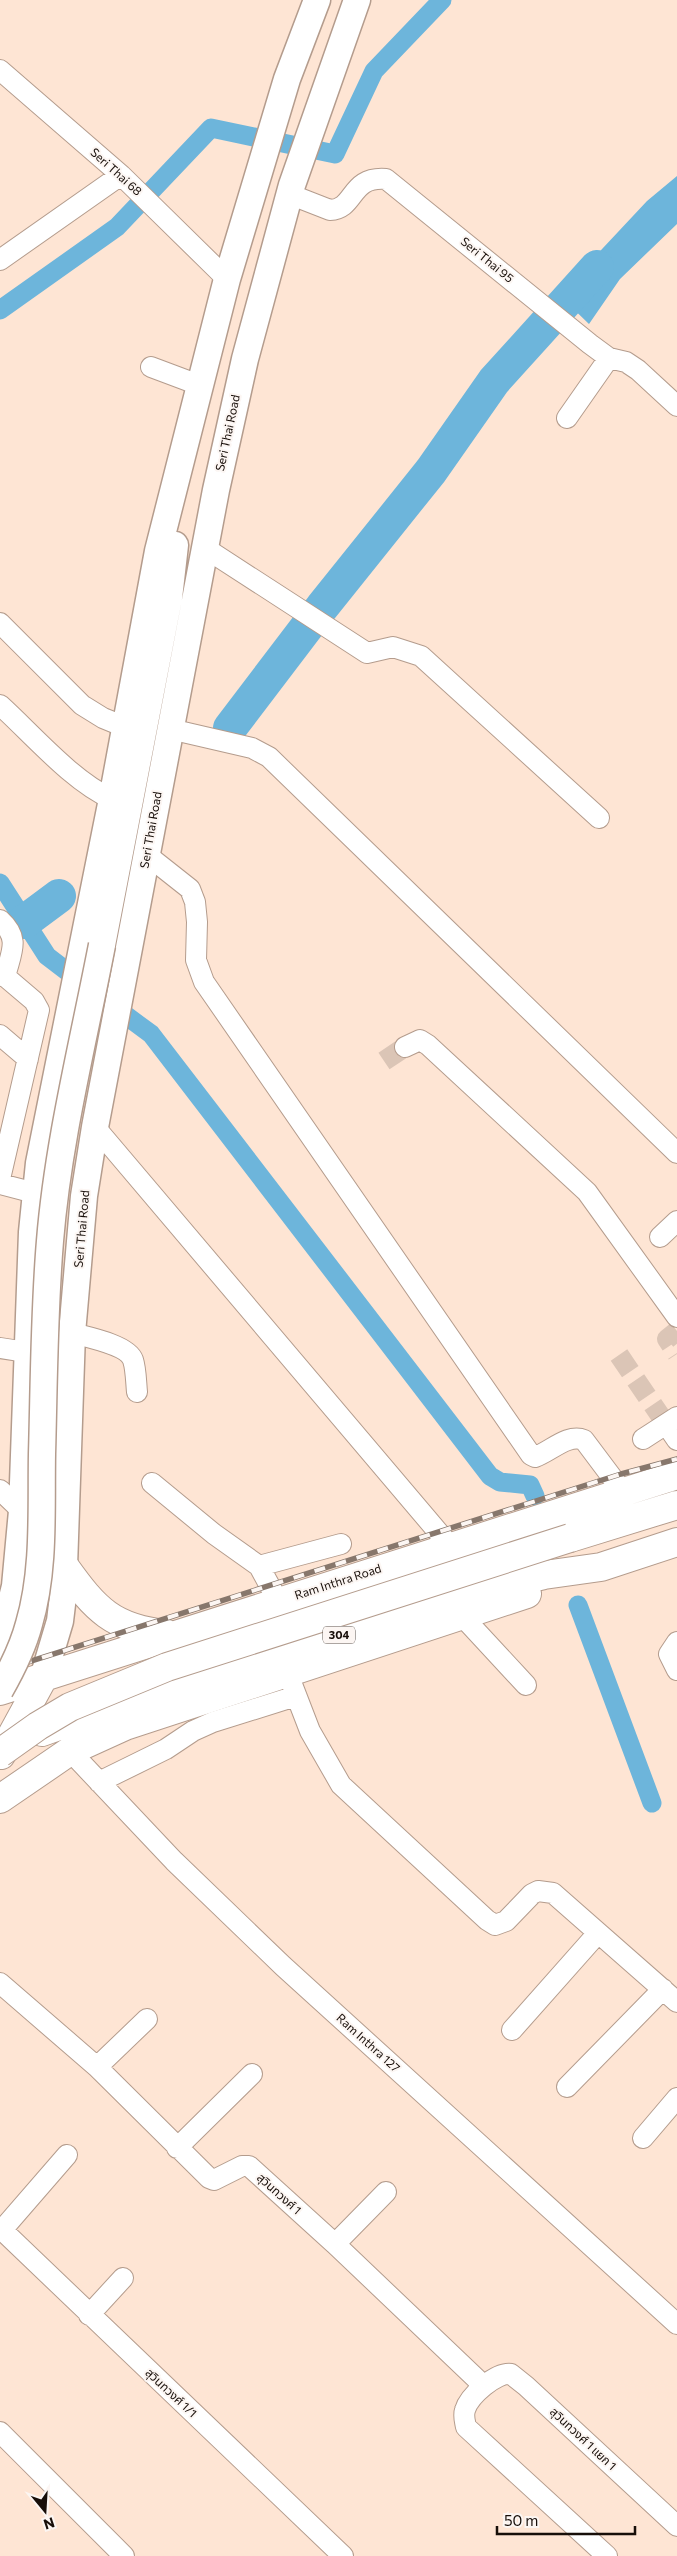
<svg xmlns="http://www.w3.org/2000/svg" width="677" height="2556" font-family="Commissioner,'Noto Sans Thai',sans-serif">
  <rect width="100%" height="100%" fill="#fee5d4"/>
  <path fill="#6db5db" d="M677,176V224L620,279L589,324L559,295L647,201Z"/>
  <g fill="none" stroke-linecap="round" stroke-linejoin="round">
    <path stroke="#6db5db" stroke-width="19" d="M0,310L117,227L211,128L335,154L374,71L442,0
      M0,883L47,956L85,985
      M109,1003L151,1034L490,1476L500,1482L530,1485L535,1496
      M578,1605L652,1803"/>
    <path stroke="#6db5db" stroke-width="34" d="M230,728L322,607L431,471L494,381L597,267
      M24,922L59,896"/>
    <path stroke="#dbc5b6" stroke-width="20" stroke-dasharray="20 10" stroke-linecap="butt" d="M384,1061L405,1047
      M677,1331L667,1339L677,1354
      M619,1355L666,1424"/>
    <g stroke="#b49c8d" stroke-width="22">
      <path id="minor" d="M0,70L121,175L227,279
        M289,194L330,210C356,209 349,176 386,179L590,344L609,358L626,362L638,370L677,406
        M0,260L121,175
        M151,367L199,385
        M567,418L609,358
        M205,548L367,653L393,647L421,656L599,818
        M0,623L82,705L103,718L125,727
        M0,705C32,734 73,782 112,799
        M170,729L252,748L269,757L677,1153
        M147,855L190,889L195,902L197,922L196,960L204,982L531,1455L535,1457C550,1452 568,1433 584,1440L623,1492
        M0,920C21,939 11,952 5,977
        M0,972L34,1001L39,1010L0,1179
        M0,1035L28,1059
        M405,1047L420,1040L428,1045L587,1192L677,1317
        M95,1127L450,1546
        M0,1184L35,1193
        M660,1237L677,1221
        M72,1333C87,1337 128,1345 133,1360C136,1369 136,1382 137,1392
        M0,1348L26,1352
        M666,1424L677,1440
        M643,1439L677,1417
        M152,1483L214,1534L259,1566L278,1601
        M0,1490L22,1511
        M259,1566L341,1544
        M463,1617L526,1685
        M677,1642L669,1654L677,1670
        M288,1674L310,1731L341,1785L487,1920L495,1925L506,1921L532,1894L538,1891L553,1893L677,2002
        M70,1751L174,1861L283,1966L677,2324
        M99,1782L166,1749L193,1731L213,1722L296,1696
        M0,1983L97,2067L209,2178L214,2180L242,2166H249L335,2244L484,2386
        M512,2030L598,1933
        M97,2067L147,2019
        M567,2087L663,1989
        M643,2138L677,2098
        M177,2148L252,2074
        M0,2228L343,2556
        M2,2230L67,2155
        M335,2244L386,2192
        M89,2315L123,2278
        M0,2432L124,2556
        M607,2556L466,2427C465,2421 463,2416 465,2410C469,2396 496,2372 511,2374L526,2386L677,2526"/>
    </g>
    <g stroke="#b49c8d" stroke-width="29">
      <path id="major" d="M102,945L169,598L175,545
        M0,1647L15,1586L22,1511L32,1232L39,1163L112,799L158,551L227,279L287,79L317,0
        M43,1678L60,1621L63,1596L72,1333L84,1196L95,1127L216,490L245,359L292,185L357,0"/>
    </g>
    <g stroke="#b49c8d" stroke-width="30">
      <path id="highway" d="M570,1538L677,1505
        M65,1567C95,1609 113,1629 167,1634
        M0,1691L677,1475
        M42,1732L131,1700L486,1588L544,1575L601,1567L677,1542
        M1,1755L43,1678
        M0,1799L70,1751L125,1726L527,1594"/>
    </g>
    <use href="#minor" stroke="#fff" stroke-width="20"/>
    <use href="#major" stroke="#fff" stroke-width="26"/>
    <use href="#highway" stroke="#fff" stroke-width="28"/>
    <g stroke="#87776c" stroke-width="5.5">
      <path id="rail" d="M0,1671L621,1474L677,1459"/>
    </g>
    <use href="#rail" stroke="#fcf6f3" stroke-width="4" stroke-dasharray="11" stroke-linecap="butt"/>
    <g stroke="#b49c8d" stroke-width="29" stroke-linecap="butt">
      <path id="major-bridge" d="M0,1690C12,1669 23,1647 29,1624C45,1570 41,1509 42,1454C44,1383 44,1312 50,1241C58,1142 83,1043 102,945"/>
    </g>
    <g stroke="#b49c8d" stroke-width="30" stroke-linecap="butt">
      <path id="highway-bridge" d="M0,1753L38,1726L70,1707L167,1667L570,1538"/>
    </g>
    <use href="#major-bridge" stroke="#fff" stroke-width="26"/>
    <use href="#highway-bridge" stroke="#fff" stroke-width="28"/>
  </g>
  <g text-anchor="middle" stroke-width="4" stroke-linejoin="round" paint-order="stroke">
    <rect fill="#fcf6f3" stroke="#5c544f" stroke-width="1" x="323" y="1626.5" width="32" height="17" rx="4"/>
    <g font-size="11" font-weight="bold" fill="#170e09">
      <text x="339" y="1639">304</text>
    </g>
    <g font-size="12" fill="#170e09" stroke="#fcf6f3">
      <text transform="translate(116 172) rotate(42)" y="4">Seri Thai 68</text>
      <text transform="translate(487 260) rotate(39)" y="4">Seri Thai 95</text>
      <text transform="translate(228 433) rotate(-78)" y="4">Seri Thai Road</text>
      <text transform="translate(151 830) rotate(-80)" y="4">Seri Thai Road</text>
      <text transform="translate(82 1229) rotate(-85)" y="4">Seri Thai Road</text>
      <text transform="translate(338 1582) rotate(-18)" y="4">Ram Inthra Road</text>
      <text transform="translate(368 2043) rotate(42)" y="4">Ram Inthra 127</text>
      <text transform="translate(279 2194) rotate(42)" y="4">สุวินทวงศ์ 1</text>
      <text transform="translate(171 2393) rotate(43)" y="4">สุวินทวงศ์ 1/1</text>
      <text transform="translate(583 2439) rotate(43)" y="4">สุวินทวงศ์ 1 แยก 1</text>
    </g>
  </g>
  <g transform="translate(45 2511) rotate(162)" stroke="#fcf6f3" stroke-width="4" paint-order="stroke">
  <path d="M0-4L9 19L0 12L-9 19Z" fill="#170e09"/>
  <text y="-8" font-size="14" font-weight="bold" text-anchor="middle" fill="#170e09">N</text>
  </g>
  <path d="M497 2526v8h138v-8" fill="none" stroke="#170e09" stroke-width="2.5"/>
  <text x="504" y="2526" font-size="15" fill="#170e09" stroke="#fcf6f3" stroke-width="4" paint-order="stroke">50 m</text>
</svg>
